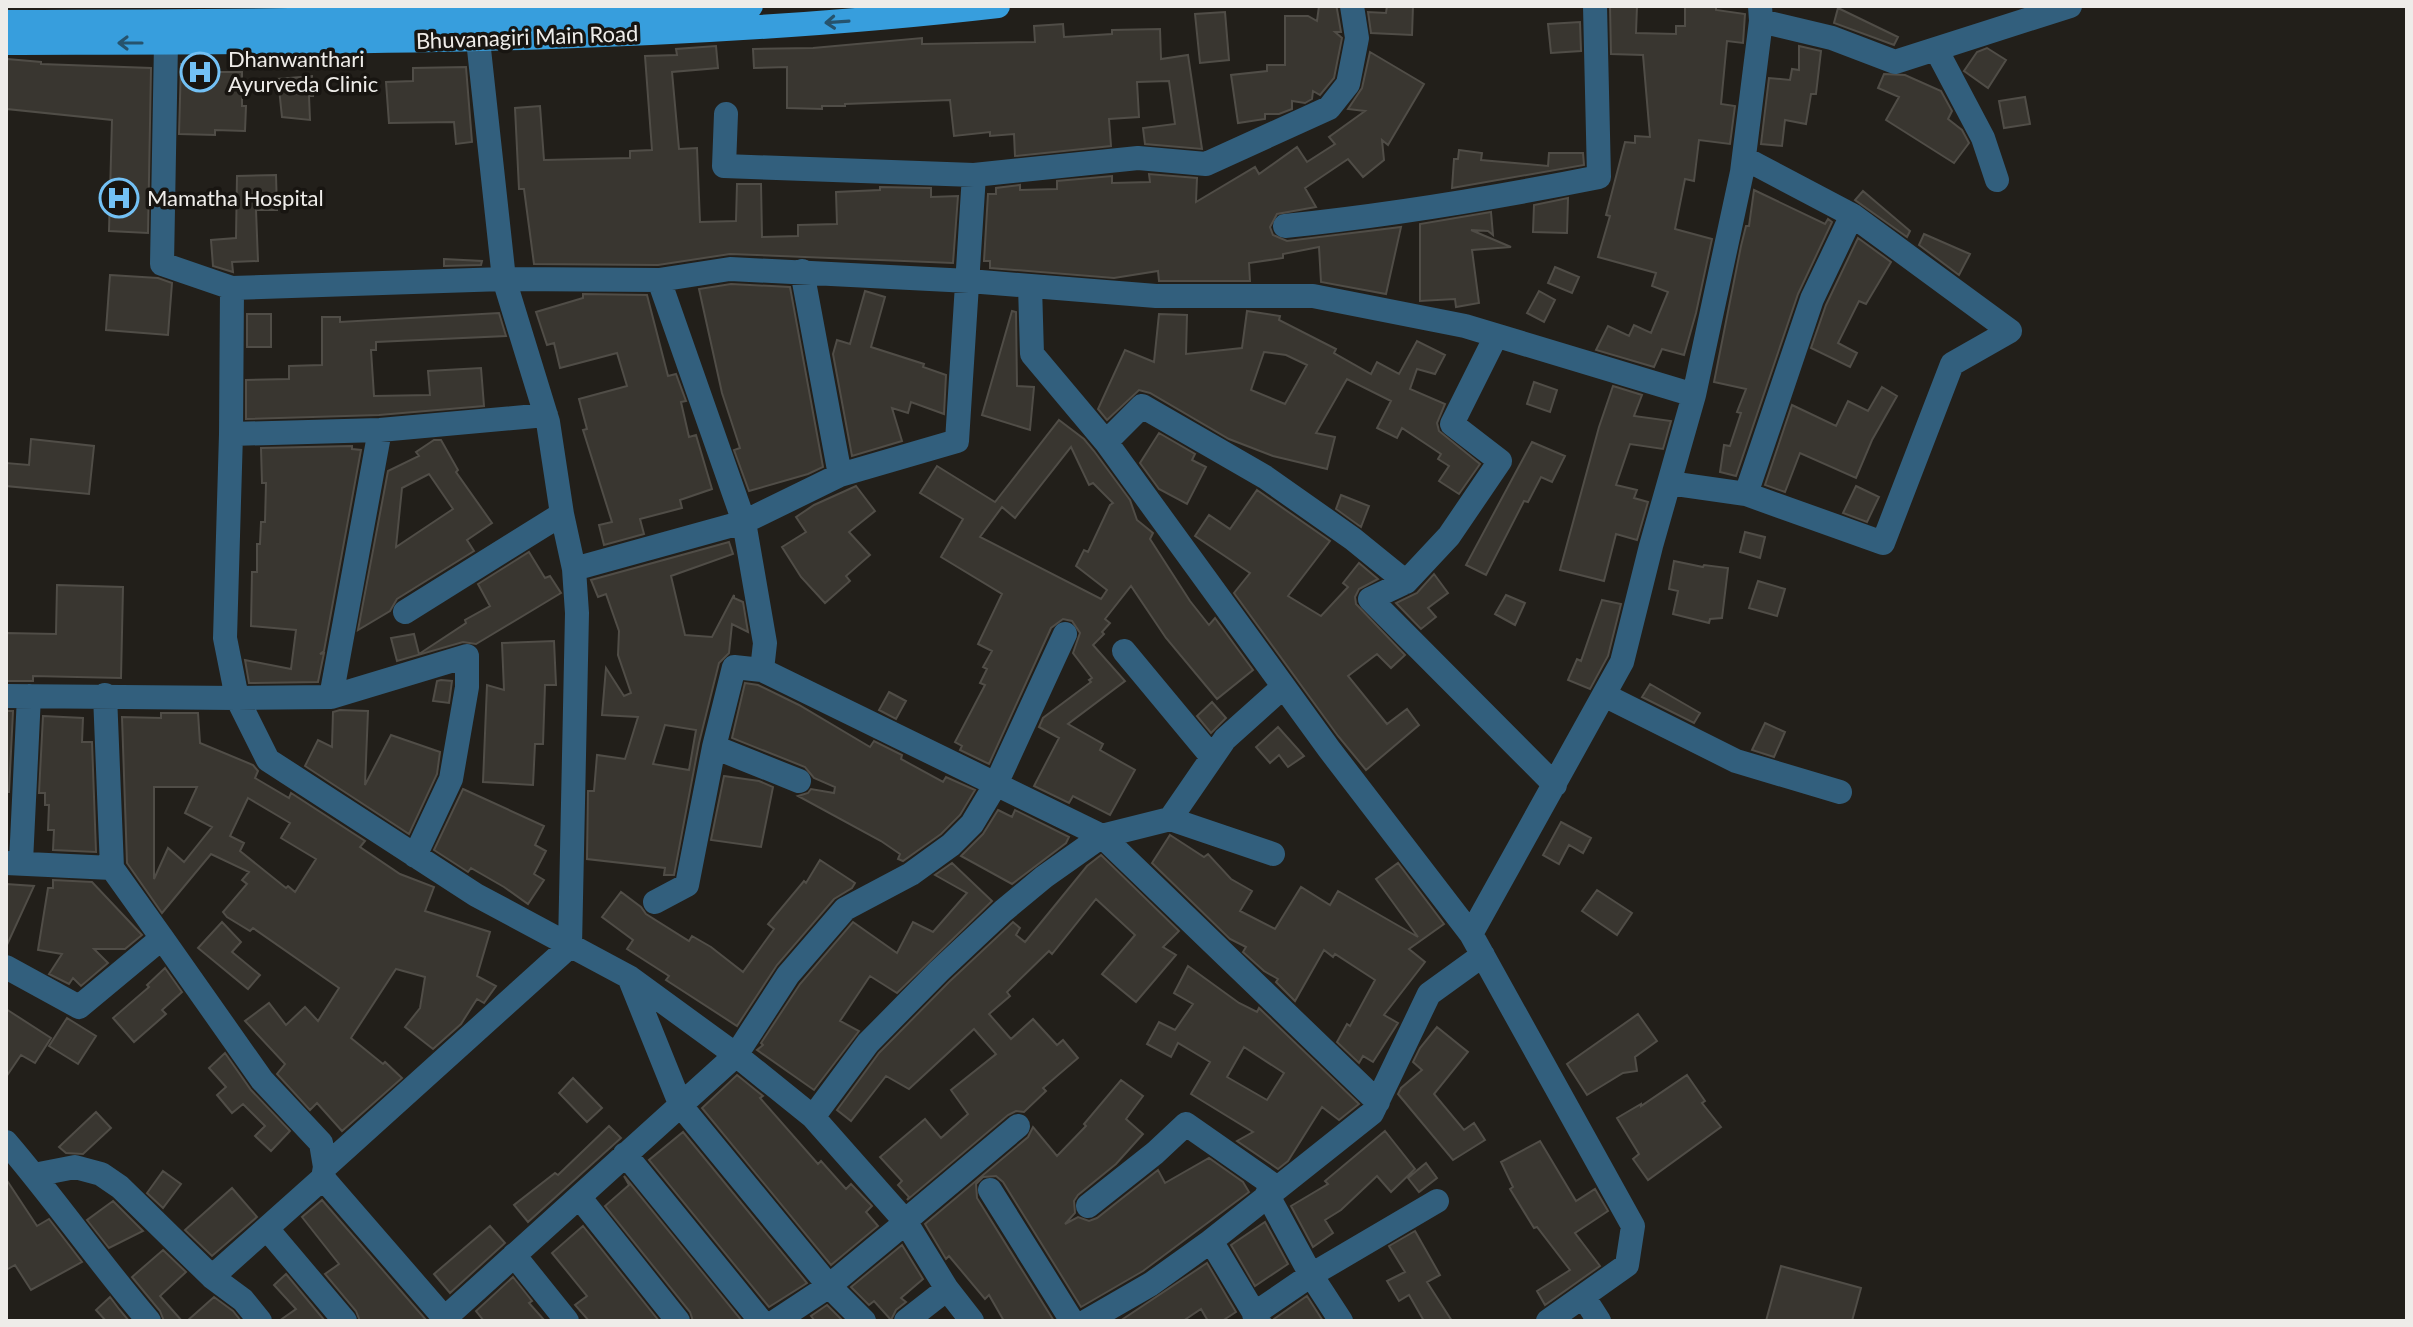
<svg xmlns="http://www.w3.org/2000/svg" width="2413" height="1327" font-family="Lato,sans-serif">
  <rect width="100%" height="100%" fill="#221f1a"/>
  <path fill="#393630" stroke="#504d47" stroke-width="2" fill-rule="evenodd" d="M1319,6H1336L1337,9L1341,32H1335L1342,38L1334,78L1320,95L1313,91L1312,99L1305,103L1292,101V109L1279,114H1265V119L1238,123L1231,75L1267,71V65H1285V16H1308L1317,21Z
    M1387,6H1413L1412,35L1371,33L1368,12L1386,13Z
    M1610,6H1637L1636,33L1676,34V26H1685V6H1716V10L1745,14L1743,43L1727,41L1721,104L1735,106L1730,144L1699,140L1694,181L1685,179L1675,229L1712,239L1696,313L1684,355L1662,349L1654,367L1596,350L1608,326L1629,336L1634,325L1651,333L1668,292L1652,286L1656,273L1598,257L1610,216L1606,215L1625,142L1635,143V136L1650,137L1643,55L1611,54Z
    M1838,8L1898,37L1894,45L1834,23Z
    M1225,12L1229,60L1200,63L1195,14Z
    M1580,22L1581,51L1551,53L1548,24Z
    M1063,24L1064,37L1112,34V30L1160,29L1161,59L1188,55L1202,149L1145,144L1143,128L1175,124L1169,81L1137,82L1139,117L1109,119L1111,146L1015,156L1014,134L990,136V132L954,136L950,100L845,104V106H822V109L787,108V67L754,68L753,49L813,48L922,38V44L1035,42L1034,26Z
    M716,46L718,68L672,72L679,149L697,148L700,222L736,221L737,184H761L762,237L798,236V225L837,224L836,192L880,190V187L931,188V197L958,196L953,263L730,254L658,265L534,264L524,189H519L515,108L540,106L544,160L630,158V151L652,150L645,56L677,55L676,49Z
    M1799,46L1821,51L1816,94H1811L1806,124L1785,120L1782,146L1761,144L1769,78L1790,80L1792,69L1799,70Z
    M1987,48L2006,60L1988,88L1964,71L1977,52Z
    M1370,52L1424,84L1388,145L1382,140L1384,160L1363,177L1348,159L1305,188L1316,207L1277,214L1270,227L1273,235L1287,241L1401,227L1386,294L1321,282L1319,247L1283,254V258L1249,263L1250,281H1159L1158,271L1114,278L990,268V261H984L988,194H996V188L1020,185V190L1057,189V181L1112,176V183L1150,182L1149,174L1197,178L1196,202L1255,167L1259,174L1297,147L1307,162L1335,144L1329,137L1365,111L1348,109L1362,88Z
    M7,59L41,62V64L151,68L148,233L109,231L112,120L7,109Z
    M181,64L217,65V72H242V106H246L245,131L215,130V135L179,134Z
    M466,67L472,142L456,144L454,122L389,123L386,82L413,81V68Z
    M1884,74L1905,75L1941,91L1952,111L1948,119L1962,130L1969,143L1954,163L1886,120L1899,97L1878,88Z
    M312,76L313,96H309L310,120L282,117L278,79Z
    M2025,97L2030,124L2004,128L1999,101Z
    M1459,150L1482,153L1481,160L1548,166L1549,153H1583L1584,165L1452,188L1454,159H1458Z
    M276,175L277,210H256L258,261L232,262L233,272L213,266L211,240L236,238L237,176Z
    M1754,190L1825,224L1828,219L1832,222L1798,294L1736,476L1720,472L1724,445L1730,446L1741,413L1737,412L1746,389L1714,382L1741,246L1746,226H1749Z
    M1863,191L1910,231L1907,237L1855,200Z
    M1568,198L1567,233L1533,232L1534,205Z
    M1491,212L1493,235L1488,231L1471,230L1511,247L1472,250L1479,303L1456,307L1455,299L1420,301V224Z
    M1924,234L1970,254L1959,275L1919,245Z
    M1858,238L1891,262L1866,304L1859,301L1838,343L1857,353L1850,367L1811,348L1826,305Z
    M444,259L482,261L481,265L444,266Z
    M1555,267L1579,277L1572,293L1548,283Z
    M110,275L158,278L172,283L168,335L106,330Z
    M731,284L790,287L823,467L808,474L749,491L734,450L740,448L722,393L699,289Z
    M865,291L885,297L871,347L924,364L923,367L946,375L944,414L911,402L908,413L892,408L902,441L852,456L833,354L837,340L850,344Z
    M1539,291L1555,300L1544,322L1527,313Z
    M583,294L647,295L668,376L676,374L686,401L681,402L689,437L696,435L712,489L680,500L682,508L640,519L644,534L604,545L599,525L612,522L583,430L587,429L579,399L627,386L617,353L560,368L554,343L547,345L536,312L583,298Z
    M1012,311L1016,312L1017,386L1034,387L1030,430L982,415Z
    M1247,311L1280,316L1279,320L1336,349L1334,353L1371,374L1377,362L1399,374L1417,341L1445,355L1435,374L1417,369L1410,389L1445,404L1437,423L1439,431L1480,464L1459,494L1439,481L1449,466L1438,459L1441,454L1402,428L1397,438L1377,428L1391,401L1347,379L1316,433L1335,437L1327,469L1273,456L1229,439L1150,393L1139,390L1107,420L1098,409L1125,350L1154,362L1159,314L1187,315L1186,354L1242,348ZM1264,352L1286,355L1307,365L1285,404L1251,390Z
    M499,313L506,336L376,342V350H371L374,396L430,395L428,371L481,368L484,406L379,415L246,419V380L289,379V366L322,365V317H340V322Z
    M247,314H271V347H247Z
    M1534,382L1557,390L1550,412L1527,404Z
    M1613,386L1642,395L1634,416L1671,421L1663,449L1630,444L1616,485L1637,490L1634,498L1648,502L1637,540L1616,534L1604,581L1560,570L1599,427Z
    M1882,387L1897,396L1872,440L1856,478L1800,453L1785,492L1765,485L1792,405L1836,426L1848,401L1868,411Z
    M1059,420L1084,439L1094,451L1130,500L1137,520L1153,533L1150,539L1190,601L1209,625L1215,618L1253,670L1217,699L1166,638L1131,586L1105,619L1110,623L1102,632L1104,634L1093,645L1125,681L1068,724L1103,744L1100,750L1135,770L1110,815L1073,796L1069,803L1034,786L1059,738L1039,727L1043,718L1091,682L1089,680L1092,678L1073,653L1080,633L1072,621L1063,619L1051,628L989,764L960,750L962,746L955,742L985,685L980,683L987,669L983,667L992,651L978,644L1002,594L941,557L963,519L920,493L937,466L995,502ZM1071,447L1089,485L1093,483L1113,503L1110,505L1088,552L1084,550L1076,566L1107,590L1101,599L980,537L1002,507L1015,518Z
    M1159,433L1195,454L1192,460L1206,467L1187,504L1159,489L1140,463Z
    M31,439L94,446L89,494L6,486V463L29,465Z
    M434,440H441L458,470L456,472L492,523L467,540L474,551L397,599L390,611L358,630L388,471L419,456L416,452ZM429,474L453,509L396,547L402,488Z
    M1532,442L1565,456L1552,482L1541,477L1528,502L1524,501L1486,575L1466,565Z
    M352,446V449L361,450L324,651L320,654L324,653L318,682L249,683L245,660L291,669L296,630L251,626L252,572H257V544H260L261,522H265L266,483H262L261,448Z
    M856,486L875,511L849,532L870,555L846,576L850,581L825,603L801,577L782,547L806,532L796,517L814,505Z
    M1856,486L1879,497L1867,522L1843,513Z
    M1257,490L1330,541L1288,596L1321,616L1348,587L1343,583L1359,563L1378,579L1359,589L1355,597L1356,604L1405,655L1391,668L1377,654L1348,676L1387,724L1407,709L1419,725L1366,770L1338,736L1234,593L1250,573L1195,536L1209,515L1230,529Z
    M1341,495L1369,506L1361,527L1336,509Z
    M1745,532L1765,537L1760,558L1740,552Z
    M729,542L733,554L671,576L685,635L712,637L734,595V598L743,602L748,632L732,624L729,653L719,663L699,743L674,875H664L665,868L587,859L588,791H594L597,755L625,759L638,717L602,715L606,668L624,696L631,693L618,655L619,631L606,594L598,597L591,580ZM665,725L696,730L689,770L653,764Z
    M529,552L545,578L550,576L561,593L476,644L463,642L397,661L391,638L414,634L419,654L466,623L465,620L490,606L478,584Z
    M1674,561L1703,567L1704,565L1728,568L1722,618L1710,619L1709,623L1673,614L1678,591L1669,589Z
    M1434,574L1448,593L1428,608L1436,617L1421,629L1396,603L1417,593Z
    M1758,581L1785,589L1777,616L1749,608Z
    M57,585L123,587L121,678L33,676V681H6V633L56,634Z
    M1506,595L1525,603L1515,625L1495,614Z
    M1602,600L1621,604L1608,656L1590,689L1568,680L1577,659L1581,661Z
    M554,641L556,685H545L543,744H535L533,785L483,782L487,685L504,690L502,643Z
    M441,680L452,681L449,703L433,701L437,681Z
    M745,683L758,685L799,705L870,747L874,741L902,755L901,759L943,782L946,777L975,790L960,815L941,834L903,861L898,859L900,854L881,841L798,796L808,793L811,789L834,793L835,787L814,778L805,767L732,738Z
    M1650,684L1700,713L1694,723L1642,697Z
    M889,692L906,701L896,719L879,710Z
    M1212,702L1226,718L1211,733L1197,716Z
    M340,710L368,711L365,785L391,735L440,752L437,774L409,834L305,766L318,740L332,747L333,712Z
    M6,711H13L9,792H6Z
    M161,713H198L200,743L253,765L258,771L255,778L289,798L291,793L365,841L360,847L400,874L434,887L425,911L490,932L477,976L496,986L484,1003L477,999L461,1024L433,1049L405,1027L420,1008L425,977L396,969L351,1038L383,1064L385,1062L402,1078L342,1131L317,1103L310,1110L277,1074L285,1064L245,1021L269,1003L286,1025L305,1007L318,1021L339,988L253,928L250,931L227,917L223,912L247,884L242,880L249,872L211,854L162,913L127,863L122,717L161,718ZM154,787H197L185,813L212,827L184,862L168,848L154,879ZM248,798L290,823L281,838L316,859L295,892L288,886L286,888L240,851L244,843L230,836Z
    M43,716L83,718L82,742H92L96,852L53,850L54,830H48L49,805H45V793H39Z
    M1765,723L1785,732L1774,757L1752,750Z
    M1278,727L1304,756L1288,767L1279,755L1270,763L1256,747Z
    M724,776L759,781L773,787L761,847L711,840Z
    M463,789L544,826L535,845L546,851L534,874L544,880L528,904L504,887L471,868L468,872L434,850Z
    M998,810L1012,817L1015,810L1069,837L1066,843L1012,884L961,856L983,834Z
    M1561,822L1591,838L1583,853L1569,845L1559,864L1543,855Z
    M1170,835L1204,857L1208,854L1231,879L1252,891L1240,911L1275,929L1301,887L1330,905L1338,891L1418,937L1376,879L1398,863L1444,924L1409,949L1425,962L1384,1015L1398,1023L1373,1062L1363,1056L1359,1063L1337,1042L1347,1024L1350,1026L1375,980L1335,954L1333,957L1324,950L1295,1001L1276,982L1278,979L1264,971L1243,952L1246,947L1230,939L1152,863Z
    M1101,855L1179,931L1163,947L1176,955L1136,1002L1102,974L1135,935L1096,899L1052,954L1049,951L1007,992L1010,996L989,1014L1011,1039L1033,1019L1057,1045L1063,1040L1078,1058L1043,1088L1046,1091L1024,1112L1016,1111L1008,1115L907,1200L909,1197L898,1185L902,1181L880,1157L925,1119L941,1138L968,1114L951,1090L996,1054L974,1029L909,1089L886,1076L851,1121L837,1110L879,1053L949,982L1013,922L1020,928L1016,935L1025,942L1087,866Z
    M820,860L855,883L852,888L834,899L777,965L737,1026L666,980L669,976L627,949L633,940L602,917L621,892L641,907L646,914L689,941L692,936L711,947L743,972L774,929L768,924L804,881L806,883Z
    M952,863L992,901L897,993L870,976L840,1021L859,1031L814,1090L757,1050L763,1045L761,1043L800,984L853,922L897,953L913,922L933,932L967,893L935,875Z
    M53,880L92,882L142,935L125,949H94L108,963L81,986L73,978L69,984L49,974L62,954L38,950L48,888H53Z
    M6,884L34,886L6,947Z
    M1597,890L1632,913L1617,935L1582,911Z
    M222,922L241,942L232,952L260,975L248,989L198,948Z
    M1188,966L1239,1003L1257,1012L1259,1008L1359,1104L1339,1120L1322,1107L1288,1161L1278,1169L1237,1141L1253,1132L1191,1094L1210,1062L1178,1043L1171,1057L1147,1044L1159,1022L1175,1030L1193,1004L1174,993ZM1244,1047L1284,1073L1267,1100L1227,1077Z
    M165,968L182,992L162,1010L166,1014L134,1042L113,1018L149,987L147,985Z
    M6,1009L51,1038L35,1063L21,1055L6,1077Z
    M1638,1014L1657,1041L1635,1057L1637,1071L1623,1073L1587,1095L1567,1064Z
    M67,1018L96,1036L78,1064L49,1046Z
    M1437,1027L1468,1052L1434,1094L1464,1130L1474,1123L1485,1140L1453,1160L1398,1094L1401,1088L1422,1070L1413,1062L1420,1048Z
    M225,1053L251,1090L290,1131L271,1151L255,1136L265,1126L243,1104L232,1113L217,1095L226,1087L209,1068Z
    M737,1075L763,1096L760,1098L818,1164L821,1161L846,1189L851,1184L872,1206L866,1212L878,1226L831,1265L702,1108Z
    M1687,1075L1705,1101L1702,1103L1721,1127L1648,1180L1633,1159L1639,1154L1617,1118L1641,1104V1106Z
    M573,1078L602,1108L587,1122L559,1093Z
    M1121,1080L1143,1096L1126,1119L1143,1134L1116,1164L1078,1195L1074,1201L1075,1213L1065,1224L1078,1217L1089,1221L1097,1218L1158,1170L1165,1183L1209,1158L1243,1182L1249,1192L1143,1271L1081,1307L1003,1182L996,1176L983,1177L976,1184L977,1198L1054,1321H1004L989,1295L985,1299L949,1256L946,1259L925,1224L1028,1137L1033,1127L1057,1156L1086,1126L1084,1124Z
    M96,1112L111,1128L83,1154L66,1153L59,1147Z
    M609,1126L621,1138L528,1222L514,1205L555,1173L558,1175Z
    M1385,1131L1415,1169L1391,1192L1377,1176L1341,1210L1325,1220L1333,1233L1313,1247L1291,1206L1328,1184L1325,1181Z
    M683,1132L807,1283L769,1307L649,1160Z
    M1540,1141L1576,1201L1595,1189L1608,1211L1575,1233L1600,1266L1545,1305L1537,1291L1570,1270L1537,1227L1534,1228L1510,1189L1513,1187L1501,1162Z
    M1426,1163L1437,1178L1419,1192L1408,1178Z
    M163,1171L181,1184L163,1208L147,1193Z
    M624,1176L742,1321H693L690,1312L605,1206L629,1185Z
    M6,1179L37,1226L49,1219L82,1262L31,1290L15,1265L6,1270Z
    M232,1188L257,1217L212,1256L185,1230Z
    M322,1200L420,1313L427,1321H360L356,1311L325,1274L339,1264L302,1217Z
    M113,1201L143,1231L109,1248L87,1220Z
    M1265,1222L1288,1264L1255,1286L1231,1245Z
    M490,1226L505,1243L450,1293L434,1274Z
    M583,1226L659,1321H589L575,1305L587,1296L552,1253Z
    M1415,1231L1440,1275L1427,1282L1452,1321H1424L1409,1295L1399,1301L1387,1281L1405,1272L1389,1246Z
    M902,1245L923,1279L901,1298L906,1302L896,1310L891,1320L874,1301L869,1305L851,1287Z
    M163,1250L186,1272L160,1296L182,1321H164L160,1311L132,1277Z
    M1207,1263L1236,1312L1222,1321H1208L1201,1309L1183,1321H1120Z
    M1781,1266L1861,1288L1852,1321H1766Z
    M286,1274L325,1321H279L296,1309L274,1285Z
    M513,1277L532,1301L529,1303L545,1321H484L476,1311Z
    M1307,1296L1323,1321H1274V1319Z
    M110,1297L119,1309L129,1321H106L96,1310Z
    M214,1297L233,1311L241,1321H187Z
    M827,1305L843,1321H815L811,1316Z"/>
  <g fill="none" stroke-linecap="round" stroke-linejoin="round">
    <path stroke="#325f7d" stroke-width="24" d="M1761,21L1832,38L1895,62L2070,6
      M166,43L162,264L232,288
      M1936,49L1983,138L1997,180
      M726,114L724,166L974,175L957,441L840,475
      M1744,158L1852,215L2010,331L1952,364L1883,543L1746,494
      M974,175L1138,158L1206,164L1329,108L1348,84L1357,38L1352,6
      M1285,226C1391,215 1494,198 1599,177L1595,6
      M1030,286L1032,354L1106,442L1329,749L1471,934
      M1496,336L1452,424L1500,461L1449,536L1406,582L1370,599L1555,785
      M1694,395L1742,172L1761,21L1760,6
      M231,434L380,430L546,415
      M1106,442L1142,406L1265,477L1353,539L1406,582
      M1669,483L1746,494L1812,299L1852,215
      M574,569L744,522L659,280
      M405,612L562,514
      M1124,651L1212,757
      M762,670L1102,836L1170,819L1225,739L1283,687
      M105,695L112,868
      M1604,695L1736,761L1840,792
      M6,696L237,698L268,760L476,895L629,977L681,1106L829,1286L864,1321
      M331,697L380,430
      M714,747L799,781
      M1170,819L1273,854
      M415,856L451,779L467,687V656L331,697L237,698L225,638L231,434L232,288L504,279L478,40
      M21,862L29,696
      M6,863L112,868L162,938
      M655,902L687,885L714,747L734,667L762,670L765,643L744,522L840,475L802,271
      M6,967L79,1007L162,938L262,1080L321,1143L325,1167L323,1178
      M629,977L736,1055L788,975L845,909L911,874L951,845L972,824L996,784L1065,634
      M813,1117L868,1043L939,971L1003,911L1044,877L1102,836L1378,1102
      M6,1142C56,1200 99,1263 149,1321
      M625,1154L761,1321
      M325,1167L570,946L577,613L574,569L562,514L548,422L504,279L659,280L730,269L969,281L1156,296H1313L1465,326L1694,395L1651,546L1622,662L1471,934L1633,1226L1627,1265L1548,1321
      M34,1175L75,1167L101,1174L120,1187L212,1277L243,1300L260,1321
      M990,1190L1072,1321
      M1267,1194L1311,1275L1341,1321
      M580,1198L678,1321
      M1088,1206L1155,1153L1186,1124L1276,1187
      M905,1221L1018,1126
      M268,1230L345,1321
      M1211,1241L1372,1113L1429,994L1483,955
      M514,1255L567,1321
      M212,1277L323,1178L447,1321
      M1583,1296L1599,1321
      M1254,1314L1311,1275L1437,1201
      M445,1318L736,1055L813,1117L905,1221L947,1289L972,1321
      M776,1321L829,1286L899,1228
      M906,1321L947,1289
      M1087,1321L1151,1284L1211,1241L1259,1321"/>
    <path stroke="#379edd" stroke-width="24" d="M6,22C254,21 503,20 751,6
      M6,43C337,42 669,44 998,6"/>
  </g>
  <defs><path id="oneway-shaft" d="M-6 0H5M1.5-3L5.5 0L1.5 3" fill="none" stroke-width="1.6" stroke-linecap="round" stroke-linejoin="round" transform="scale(2)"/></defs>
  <g stroke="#26536d">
    <use href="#oneway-shaft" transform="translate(837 22) rotate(176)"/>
    <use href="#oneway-shaft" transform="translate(130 43) rotate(180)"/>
  </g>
  <defs>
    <g id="hospital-ring" transform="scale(2)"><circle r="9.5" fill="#181511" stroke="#73c1f5" stroke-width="1.5"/><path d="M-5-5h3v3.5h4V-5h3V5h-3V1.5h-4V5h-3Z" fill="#73c1f5"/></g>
  </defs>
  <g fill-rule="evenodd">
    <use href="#hospital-ring" x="200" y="72"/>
    <use href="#hospital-ring" x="119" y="198"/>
  </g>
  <g text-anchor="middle" stroke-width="7" stroke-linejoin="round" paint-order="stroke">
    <g font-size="22" fill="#eeece9" stroke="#181511">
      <text transform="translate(527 37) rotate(-2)" y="8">Bhuvanagiri Main Road</text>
    </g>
    <g font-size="22" fill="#eeece9" stroke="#181511" text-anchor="start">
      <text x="228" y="67">Dhanwanthari<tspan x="228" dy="25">Ayurveda Clinic</tspan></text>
      <text x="147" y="206">Mamatha Hospital</text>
    </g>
  </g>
  <rect width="2413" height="1327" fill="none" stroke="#eeece9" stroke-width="16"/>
</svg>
